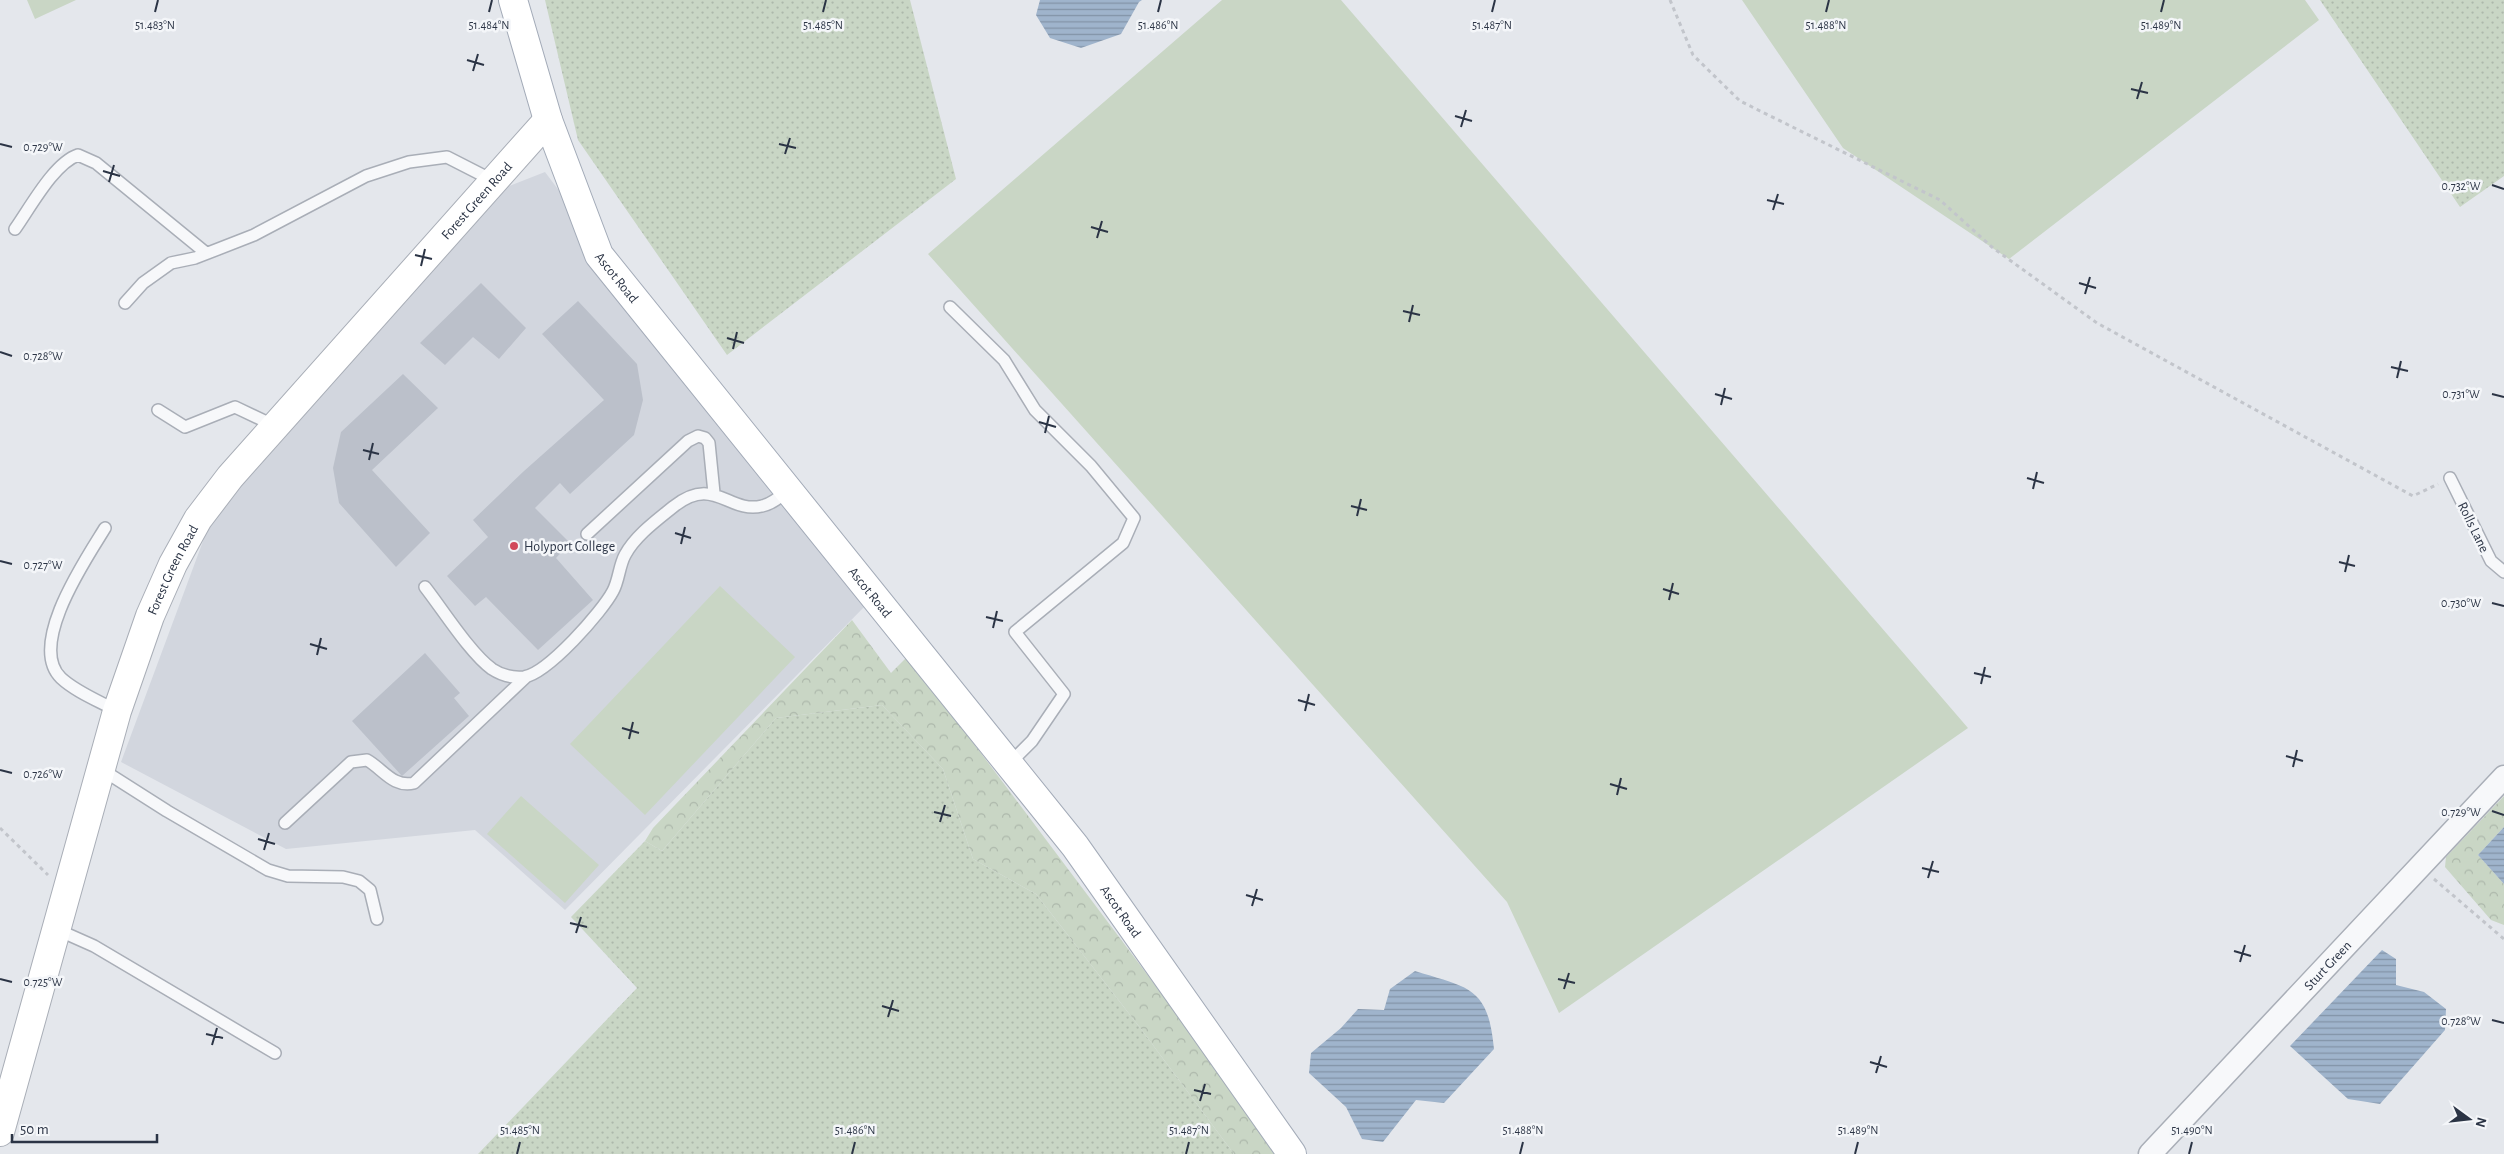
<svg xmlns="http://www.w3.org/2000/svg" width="2504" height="1154" font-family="'Alegreya Sans',sans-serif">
  <defs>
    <pattern id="grass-dots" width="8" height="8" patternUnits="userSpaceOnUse" patternTransform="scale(1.25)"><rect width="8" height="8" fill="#c9d6c5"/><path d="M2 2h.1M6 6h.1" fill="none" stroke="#adb8ab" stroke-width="1.8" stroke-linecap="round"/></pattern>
    <pattern id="forest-crowns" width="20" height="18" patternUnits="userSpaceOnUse" patternTransform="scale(1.25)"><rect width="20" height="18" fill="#c9d6c5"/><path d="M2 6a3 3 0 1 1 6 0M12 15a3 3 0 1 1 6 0" fill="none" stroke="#adb8ab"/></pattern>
    <pattern id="water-rules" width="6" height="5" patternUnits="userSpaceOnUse" patternTransform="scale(1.25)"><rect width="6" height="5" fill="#9fb4cc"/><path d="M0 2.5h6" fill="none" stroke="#8293a7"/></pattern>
  </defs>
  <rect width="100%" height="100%" fill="#e4e7ec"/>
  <path fill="#d2d6de" d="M545,172L869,602L565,910L475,830L286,849L121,762L222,490L504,188Z"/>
  <path fill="url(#grass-dots)" d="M545,0H910L956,179L727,355L578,140Z
    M2320,0H2504V176L2460,207Z
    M882,705L943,769L973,859L1036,894L1141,1029L1234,1154H478L637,988L571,917L645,841L662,851L776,718Z"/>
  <path fill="url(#forest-crowns)" d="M852,620L891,673L908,656L1282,1154H1234L1141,1029L1036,894L973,859L943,769L882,705L776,718L662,851L645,841L653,828Z
    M2504,796V827L2478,855L2504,884V925L2491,920L2445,867L2446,857Z"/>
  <path fill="#c9d6c5" d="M27,0H76L35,19Z
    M1222,0H1341L1968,728L1559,1013L1507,902L928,254Z
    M1742,0H2305L2319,20L2009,259L1843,148Z
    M720,586L795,657L645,815L570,744Z
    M521,796L599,865L565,903L487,834Z"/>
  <path fill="url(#water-rules)" d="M1040,0H1142L1139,2L1121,34L1081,48L1050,38L1036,15Z
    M2504,827V884L2478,855Z
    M2382,950L2396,959V985L2424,992L2446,1009L2445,1030L2380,1104L2348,1099L2290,1046Z
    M1415,971C1469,988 1488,986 1494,1049L1444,1103L1416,1100L1383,1142L1362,1139L1346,1107L1309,1073L1311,1053L1341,1028L1358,1009L1384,1010L1390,989Z"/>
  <path fill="#bbc0ca" d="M481,283L526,328L499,359L473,337L445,365L420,343Z
    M578,301L637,364L643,400L634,435L570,494L560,483L535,508L570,543L556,558L593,600L538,650L486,597L475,606L447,576L488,537L473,520L524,471L604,400L542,334Z
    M403,374L438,408L372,470L430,533L396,567L339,503L333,468L341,432Z
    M425,653L460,693L454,698L469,716L402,776L352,721Z"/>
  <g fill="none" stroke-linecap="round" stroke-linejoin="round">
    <g stroke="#a9aeb7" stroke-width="14">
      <path id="service" d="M15,229C30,208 54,163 78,155L96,163L206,253
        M125,303L143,283L171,263L195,258L254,235L366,176L409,162L447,157L494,181
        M950,307L1004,360L1035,410L1091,466L1134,518L1123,543L1015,632L1064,694L1032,741L1009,764
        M158,410L185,427L235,407L275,426
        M2450,478L2491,561L2504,572
        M105,528C86,559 27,645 61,678C76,692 99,701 117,711
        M587,534L688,441L698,436L705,438L709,443L714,493
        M425,587C443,610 470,653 492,669C501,675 513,678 524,677C548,673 602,612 613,591C619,580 619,566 625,555C635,536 657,520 673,507C714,474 728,514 762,506C772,504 781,496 788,490
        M101,769L167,811L268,870L288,876L343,877L359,881L370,890L377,919
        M285,823L351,762L367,760C383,769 393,788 414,783L526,677
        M59,927L67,934L94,946L275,1053"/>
    </g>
    <g stroke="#a9aeb7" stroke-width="25">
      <g id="minor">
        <path id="s1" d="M2150,1154L2504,777"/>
      </g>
    </g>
    <g stroke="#a9aeb7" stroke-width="30">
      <g id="secondary">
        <path id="s2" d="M0,1132L117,711L150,616L173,564L198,519L230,477L548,120"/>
      </g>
    </g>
    <g stroke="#a3abb8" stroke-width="30">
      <g id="primary">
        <path id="s3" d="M513,0L548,120L599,255L1075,846L1292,1154"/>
      </g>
    </g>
    <path stroke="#c2c5cb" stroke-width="3" stroke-dasharray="4 4" stroke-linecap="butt" d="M1670,0L1693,55L1740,101L1940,200L1993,248L2097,323L2413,496L2438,484
      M0,828L48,875
      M2434,879L2504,939"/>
    <use href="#service" stroke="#f7f8fa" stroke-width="11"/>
    <use href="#minor" stroke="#f7f8fa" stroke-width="22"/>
    <use href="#secondary" stroke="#fff" stroke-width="28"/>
    <use href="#primary" stroke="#fff" stroke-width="28"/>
  </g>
  <path fill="none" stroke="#2b3445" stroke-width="2" d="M155,12L158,0M489,12L492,0M823,12L826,0M1158,12L1161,0M1492,12L1495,0M1826,12L1829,0M2161,12L2164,0M467,60L484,65M473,71L478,54M2131,89L2148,93M2137,99L2142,82M1455,116L1472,121M1461,127L1466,110M0,144L12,147M779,144L796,148M785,154L790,138M103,171L120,176M109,182L114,165M2492,185L2504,189M1767,200L1784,204M1773,210L1778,194M1091,227L1108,232M1097,238L1102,221M415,255L432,259M421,266L425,249M2079,283L2096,288M2085,294L2090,277M1403,311L1420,315M1409,322L1413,305M727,338L744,343M733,349L737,332M0,352L12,356M2391,367L2408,371M2397,378L2401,361M1715,394L1732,399M2492,394L2504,397M1721,405L1725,388M1039,422L1056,427M1045,433L1049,416M363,450L379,454M369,460L373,443M2027,478L2044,483M2033,489L2037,472M1351,506L1367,510M1357,516L1361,499M675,533L691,538M681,544L685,527M0,561L12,564M2339,562L2355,566M2345,572L2349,555M1663,589L1679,594M1669,600L1673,583M2492,603L2504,606M986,617L1003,621M993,628L997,611M310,644L327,649M317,655L321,638M1974,673L1991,677M1981,684L1985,667M1298,700L1315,705M1305,711L1309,694M622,728L639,733M629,739L633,722M2286,756L2303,761M2293,767L2297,750M0,770L12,773M1610,784L1627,789M1617,795L1621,778M2492,811L2504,815M934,812L951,816M940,822L945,805M258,839L275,844M264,850L269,833M1922,868L1939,872M1928,878L1933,861M1246,895L1263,900M1252,906L1257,889M570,923L587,927M576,933L581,917M2234,951L2251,956M2240,962L2245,945M0,979L12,982M1558,979L1575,983M1564,989L1569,973M882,1006L899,1011M888,1017L893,1000M2492,1020L2504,1023M206,1034L223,1038M212,1045L217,1028M1870,1062L1887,1067M1876,1073L1881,1056M1194,1090L1211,1094M1200,1101L1205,1084M517,1154L520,1142M852,1154L855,1142M1186,1154L1189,1142M1520,1154L1523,1142M1855,1154L1858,1142M2189,1154L2192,1142"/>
  <circle fill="#d1495b" stroke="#f4f6f9" stroke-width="2" cx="514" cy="546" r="5"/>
  <g text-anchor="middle" stroke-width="5" stroke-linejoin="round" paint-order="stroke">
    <g font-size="14" fill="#2b3445" stroke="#f4f6f9">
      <text dy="5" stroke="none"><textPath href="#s2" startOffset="1069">Forest Green Road</textPath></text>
      <text dy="5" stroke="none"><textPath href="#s3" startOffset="298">Ascot Road</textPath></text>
      <text transform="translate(2474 527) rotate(64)" y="5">Rolls Lane</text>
      <text dy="5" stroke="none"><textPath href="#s2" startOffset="589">Forest Green Road</textPath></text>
      <text dy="5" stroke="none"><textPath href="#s3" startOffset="702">Ascot Road</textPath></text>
      <text dy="5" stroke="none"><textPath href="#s3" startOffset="1108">Ascot Road</textPath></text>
      <text dy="5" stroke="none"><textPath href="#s1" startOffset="259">Sturt Green</textPath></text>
    </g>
    <g font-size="14" fill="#2b3445" stroke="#f4f6f9" text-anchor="start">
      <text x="524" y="551">Holyport College</text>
    </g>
  </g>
  <g font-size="12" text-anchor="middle" fill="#2b3445" stroke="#f4f6f9" stroke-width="5" stroke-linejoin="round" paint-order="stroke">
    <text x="155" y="29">51.483°N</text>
    <text x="489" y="29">51.484°N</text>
    <text x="823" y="29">51.485°N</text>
    <text x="1158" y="29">51.486°N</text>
    <text x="1492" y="29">51.487°N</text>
    <text x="1826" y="29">51.488°N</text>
    <text x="2161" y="29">51.489°N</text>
    <text x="43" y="151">0.729°W</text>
    <text x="2461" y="190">0.732°W</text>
    <text x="43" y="360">0.728°W</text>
    <text x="2461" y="398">0.731°W</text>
    <text x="43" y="569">0.727°W</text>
    <text x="2461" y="607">0.730°W</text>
    <text x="43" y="778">0.726°W</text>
    <text x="2461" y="816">0.729°W</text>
    <text x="43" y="986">0.725°W</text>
    <text x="2461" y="1025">0.728°W</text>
    <text x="520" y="1134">51.485°N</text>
    <text x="855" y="1134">51.486°N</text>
    <text x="1189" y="1134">51.487°N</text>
    <text x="1523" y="1134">51.488°N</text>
    <text x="1858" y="1134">51.489°N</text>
    <text x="2192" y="1134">51.490°N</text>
  </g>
  <g transform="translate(2469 1119) rotate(105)" stroke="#f4f6f9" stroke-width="4" paint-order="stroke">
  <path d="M0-4L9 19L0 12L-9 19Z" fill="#2b3445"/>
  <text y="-8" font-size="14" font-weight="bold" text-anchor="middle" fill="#2b3445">N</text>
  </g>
  <path d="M12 1134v8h145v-8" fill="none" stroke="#2b3445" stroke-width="2.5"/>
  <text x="20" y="1134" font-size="15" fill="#2b3445" stroke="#f4f6f9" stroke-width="4" paint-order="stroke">50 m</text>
</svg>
